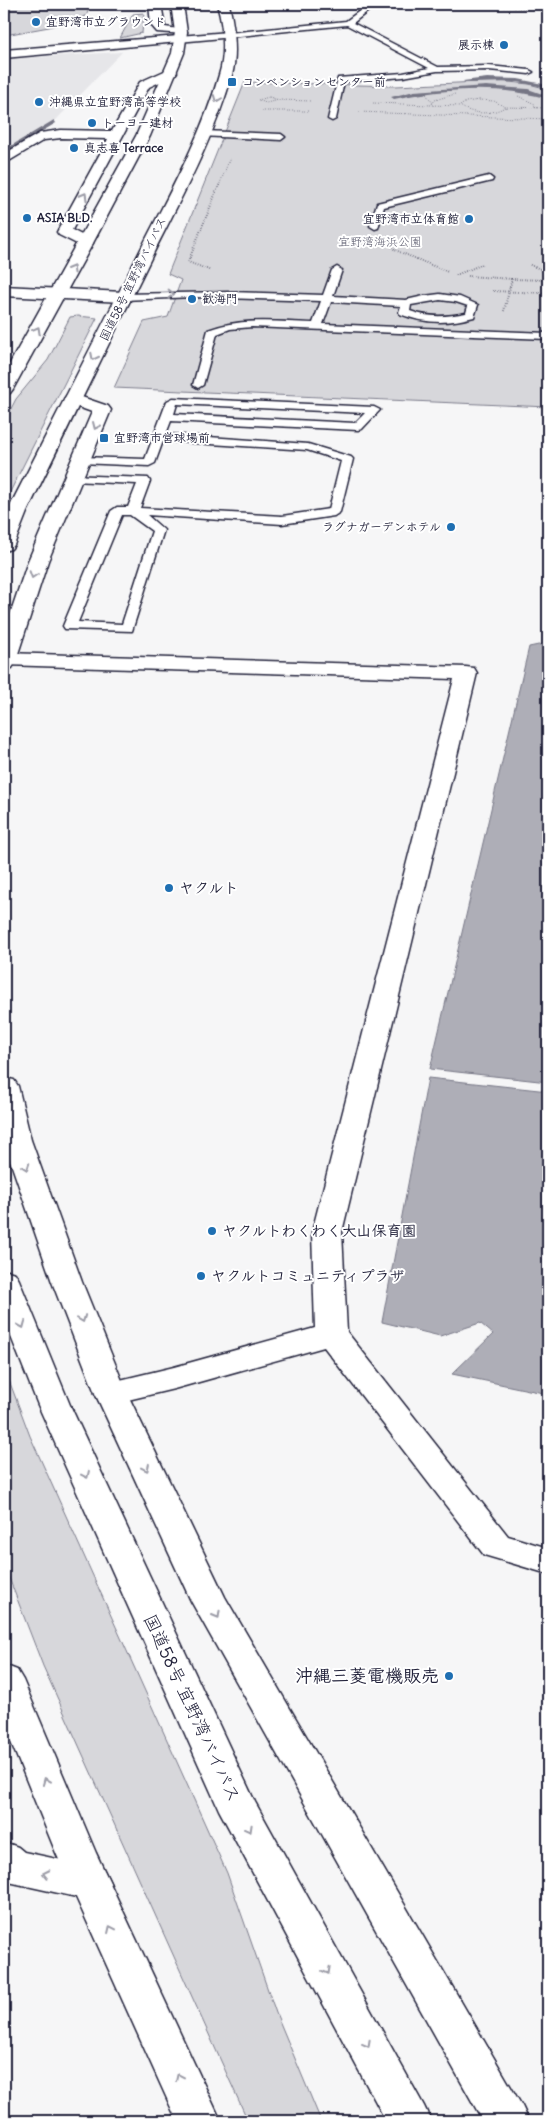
<svg xmlns="http://www.w3.org/2000/svg" width="552" height="2125" font-family="Delius,'Klee One',sans-serif">
  <rect width="100%" height="100%" fill="#f6f6f7"/>
  <filter id="ink" filterUnits="userSpaceOnUse"><feTurbulence type="fractalNoise" baseFrequency=".02" numOctaves="2"/><feDisplacementMap in="SourceGraphic" scale="10" xChannelSelector="R" yChannelSelector="G"/><feConvolveMatrix kernelMatrix="1 2 1 2 8 2 1 2 1" color-interpolation-filters="sRGB"/></filter>
  <g filter="url(#ink)">
    <path fill="#e6e6e9" d="M122,52L56,120L4,154V59Z"/>
    <path fill="#d7d7db" stroke="#7c7c8b" d="M4,4H91L86,16L49,27L5,35Z
      M144,13L142,33L120,38L133,14Z
      M498,81L529,84L548,89V407L114,388L144,322L168,317L181,280L168,274L245,82L396,86Z
      M78,316L97,318L4,504V422L16,399L48,360L70,317Z
      M4,1367L30,1436L227,1873L276,2013L321,2121H248L43,1666L4,1565Z"/>
    <path fill="#aeaeb7" stroke="#767685" d="M548,643V1082L430,1069L529,647Z
      M428,1078L548,1091V1394L452,1374L493,1334L480,1323L440,1336L382,1322Z"/>
    <g fill="none" stroke-linecap="round" stroke-linejoin="round">
      <path fill="#767685" fill-rule="evenodd" d="M487,78L518,79L548,85V88L518,82L466,83L463,81Z
        M486,86L528,89L548,96L545,98C498,85 441,89 394,99L391,97L414,91Z
        M54,120L56,123L4,154V150Z"/>
      <g stroke="#22223b" stroke-width="3">
        <path id="lane" d="M369,4H377L353,23L438,67L489,66L529,70L533,72L529,74L489,70L437,71L403,77L344,82L336,119L332,121L328,119L338,78L403,73L429,68L347,25L229,37L225,35L229,33L346,21Z
          M203,131L281,134L285,137L281,140L200,136L199,134Z
          M489,176L493,179L492,181L384,207L378,228L375,229L370,226L377,203Z
          M337,267L342,270L333,296L406,300L424,296L440,294L460,297L478,305L474,317C448,324 426,324 400,314L399,312L401,306L331,302L323,324L548,333V339L252,327L230,329L217,334L203,385L198,388L193,385L208,330C242,317 278,322 313,323L321,301L194,297L123,300L118,297L123,294L229,292L323,295L332,270ZM440,300L456,302L468,306L466,313C446,317 428,318 410,311L411,305Z
          M173,398L374,407L380,410L362,429L358,430L171,421L166,434L308,444L351,457L353,459L340,512L334,516L282,524L147,515L164,530L132,631L65,629L63,626L111,511L117,507H128L137,484L72,481L68,479L66,477L68,475L148,478L150,481L140,508L282,516L329,509L341,461L307,450L163,441L155,463L149,466L80,463L74,460L80,457L145,459L167,401ZM177,404L365,413L355,423L174,414ZM122,515H130L152,531L122,624L78,622Z"/>
      </g>
      <g stroke="#22223b" stroke-width="3">
        <path id="street" d="M149,4H161L165,27L185,30L187,32L185,34L157,32L151,25Z
          M171,68L175,69L177,72L175,75L149,87L72,230L91,240L93,243L91,246H81L59,235L57,232L108,139L61,138L44,140L4,164V154L40,133L61,130L112,131L140,82Z
          M73,394L108,406L111,410L48,561L15,663L12,668L4,669V632L28,561L92,412L67,403L64,399L67,395Z
          M4,1078L14,1080L18,1086L31,1140L82,1282L127,1393L225,1597L522,2106L529,2121H483L191,1601L95,1393L52,1282L4,1143Z
          M4,1842L18,1847L24,1852L90,1866L104,1871L110,1883L104,1895L90,1900L4,1881Z"/>
      </g>
      <g stroke="#22223b" stroke-width="3">
        <path id="secondary" d="M229,32L235,35L233,37L4,58V50Z
          M4,286L123,292L129,294L131,297L129,300L123,302L4,296Z
          M4,653L466,667L474,668L477,673L342,1232L347,1332L508,1536L548,1548V1574L484,1555L324,1347L174,1389L111,1404L99,1401L95,1393L99,1385L174,1367L315,1328L312,1232L454,679L4,665Z"/>
      </g>
      <g stroke="#22223b" stroke-width="3">
        <path id="highway" d="M171,4H183L187,32L184,53L150,136L93,243L13,389L10,393L4,394V374L136,136L172,53L175,32Z
          M217,4H229C234,26 238,53 232,75C214,138 181,198 152,256C110,341 68,427 27,512L14,545L11,549L4,551V521L7,512C51,426 94,340 138,255C167,197 201,138 219,75C226,53 223,26 217,4Z
          M4,1270L15,1273L19,1280L70,1405L255,1802L424,2106L431,2121H386L219,1810L38,1405L4,1319Z
          M4,1665L17,1670L23,1680L96,1853L221,2121H177L56,1853L4,1725Z"/>
      </g>
      <path stroke="#22223b" stroke-width="1" stroke-dasharray="0.5 2" stroke-linecap="butt" d="M467,4L548,10
        M426,94L433,103
        M518,96L535,104V108
        M269,97L279,100L266,103L258,100Z
        M279,100L311,101
        M479,100L494,101L505,107C491,115 473,115 460,106L466,102Z
        M373,103L460,106
        M432,104L435,100L455,94
        M505,107L548,108
        M262,111H308
        M359,112L548,119
        M219,186L230,158"/>
      <path stroke="#22223b" stroke-width="2" stroke-dasharray="0.5 2" stroke-linecap="butt" d="M389,243L395,250L448,272
        M530,265L548,272
        M209,270L188,262L219,185
        M456,275L483,264
        M468,276L512,279
        M492,291L548,293
        M504,311L512,279L548,280"/>
      <use href="#lane" fill="#fff" fill-rule="evenodd"/>
      <use href="#street" fill="#fff" fill-rule="evenodd"/>
      <use href="#secondary" fill="#fff" fill-rule="evenodd"/>
      <use href="#highway" fill="#fff" fill-rule="evenodd"/>
    </g>
    <defs><path id="oneway-chevron" d="M-2-3.5L2.5 0L-2 3.5" fill="none" stroke-width="1.6" stroke-linecap="round" stroke-linejoin="round" transform="scale(1.25)"/></defs>
    <g stroke="#9c9ca7">
      <use href="#oneway-chevron" transform="translate(217 99) rotate(111)"/>
      <use href="#oneway-chevron" transform="translate(84 196) rotate(-60)"/>
      <use href="#oneway-chevron" transform="translate(72 269) rotate(-60)"/>
      <use href="#oneway-chevron" transform="translate(171 294) rotate(1)"/>
      <use href="#oneway-chevron" transform="translate(37 330) rotate(-61)"/>
      <use href="#oneway-chevron" transform="translate(94 357) rotate(117)"/>
      <use href="#oneway-chevron" transform="translate(96 426) rotate(114)"/>
      <use href="#oneway-chevron" transform="translate(33 575) rotate(108)"/>
      <use href="#oneway-chevron" transform="translate(26 1167) rotate(70)"/>
      <use href="#oneway-chevron" transform="translate(82 1319) rotate(69)"/>
      <use href="#oneway-chevron" transform="translate(22 1325) rotate(68)"/>
      <use href="#oneway-chevron" transform="translate(146 1468) rotate(65)"/>
      <use href="#oneway-chevron" transform="translate(86 1475) rotate(65)"/>
      <use href="#oneway-chevron" transform="translate(217 1615) rotate(60)"/>
      <use href="#oneway-chevron" transform="translate(46 1781) rotate(-113)"/>
      <use href="#oneway-chevron" transform="translate(249 1829) rotate(61)"/>
      <use href="#oneway-chevron" transform="translate(46 1874) rotate(-168)"/>
      <use href="#oneway-chevron" transform="translate(111 1929) rotate(-115)"/>
      <use href="#oneway-chevron" transform="translate(327 1971) rotate(61)"/>
      <use href="#oneway-chevron" transform="translate(367 2044) rotate(61)"/>
      <use href="#oneway-chevron" transform="translate(179 2077) rotate(-115)"/>
    </g>
  </g>
  <g fill="#1f6fb2" stroke="#fff" stroke-width="2">
    <circle cx="36" cy="22" r="5"/>
    <circle cx="504" cy="45" r="5"/>
    <rect x="227" y="77" width="10" height="10" rx="2.5"/>
    <circle cx="39" cy="102" r="5"/>
    <circle cx="92" cy="123" r="5"/>
    <circle cx="74" cy="148" r="5"/>
    <circle cx="27" cy="218" r="5"/>
    <circle cx="469" cy="219" r="5"/>
    <circle cx="192" cy="299" r="5"/>
    <rect x="99" y="433" width="10" height="10" rx="2.5"/>
    <circle cx="451" cy="527" r="5"/>
    <circle cx="169" cy="888" r="5"/>
    <circle cx="212" cy="1231" r="5"/>
    <circle cx="201" cy="1276" r="5"/>
    <circle cx="449" cy="1676" r="5"/>
  </g>
  <g text-anchor="middle" stroke-width="4" stroke-linejoin="round" paint-order="stroke">
    <g font-size="12" font-weight="bold" fill="#22223b" stroke="#fff" text-anchor="start">
      <text x="46" y="26">宜野湾市立グラウンド</text>
      <text x="494" y="49" text-anchor="end">展示棟</text>
      <text x="242" y="86">コンベンションセンター前</text>
      <text x="49" y="106">沖縄県立宜野湾高等学校</text>
      <text x="102" y="127">トーヨー建材</text>
      <text x="84" y="152">真志喜 Terrace</text>
      <text x="37" y="222">ASIA BLD.</text>
      <text x="459" y="223" text-anchor="end">宜野湾市立体育館</text>
      <text x="202" y="303">歓海門</text>
      <text x="114" y="442">宜野湾市営球場前</text>
      <text x="441" y="531" text-anchor="end">ラグナガーデンホテル</text>
    </g>
    <g font-size="12" fill="#58586b" stroke="#fff">
      <text x="380" y="246">宜野湾海浜公園</text>
    </g>
    <g font-size="12" fill="#22223b" stroke="#fff">
      <text transform="translate(133 279) rotate(-64)" y="4">国道58号 宜野湾バイパス</text>
    </g>
    <g font-size="15" font-weight="bold" fill="#22223b" stroke="#fff" text-anchor="start">
      <text x="179" y="893">ヤクルト</text>
      <text x="222" y="1236">ヤクルトわくわく大山保育園</text>
      <text x="211" y="1281">ヤクルトコミュニティプラザ</text>
    </g>
    <g font-size="18" font-weight="bold" fill="#22223b" stroke="#fff" text-anchor="end">
      <text x="439" y="1682">沖縄三菱電機販売</text>
    </g>
    <g font-size="18" fill="#22223b" stroke="#fff">
      <text transform="translate(192 1708) rotate(65)" y="6">国道58号 宜野湾バイパス</text>
    </g>
  </g>
  <rect width="552" height="2125" fill="none" stroke="#fff" stroke-width="20"/>
  <rect x="10" y="10" width="532" height="2105" fill="none" stroke="#22223b" stroke-width="2" filter="url(#ink)"/>
</svg>
